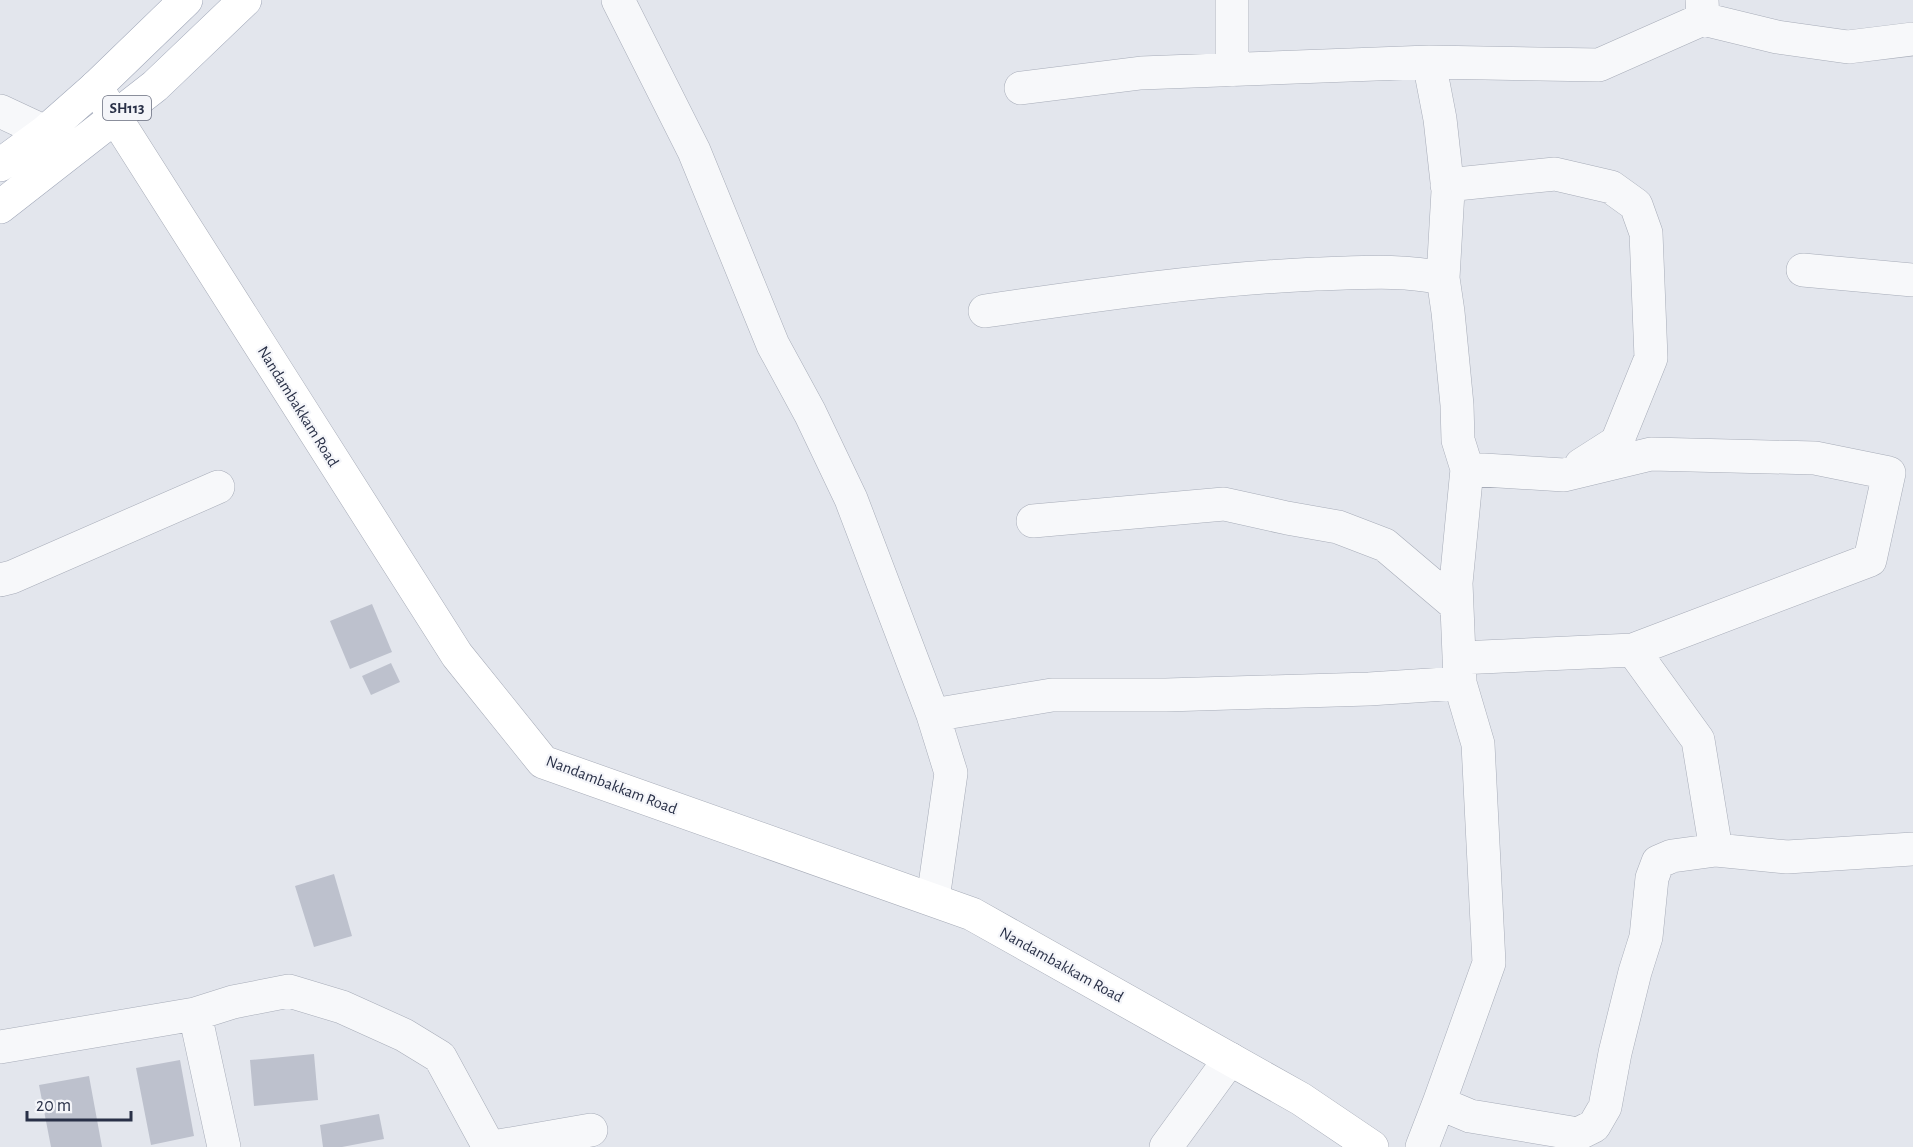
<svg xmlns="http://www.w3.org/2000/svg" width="1913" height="1147" font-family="'Alegreya Sans',sans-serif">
  <rect width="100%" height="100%" fill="#e3e6ed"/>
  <path fill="#bdc1cd" d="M372,604L392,652L350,669L330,621Z
    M391,663L400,682L371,695L362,676Z
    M334,874L352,936L314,947L295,886Z
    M314,1054L318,1100L254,1106L250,1060Z
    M180,1060L194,1136L151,1145L136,1068Z
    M89,1076L102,1147H51L39,1085Z
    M379,1114L384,1139L342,1147H323L320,1125Z"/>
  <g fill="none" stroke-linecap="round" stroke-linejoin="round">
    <g stroke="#a7acb8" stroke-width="34">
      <path id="street" d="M618,0L694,151L773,345L810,413L851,499L933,715L951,773L933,899
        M1232,0V70
        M1703,19L1777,37L1848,47L1913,39
        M1429,62L1440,119L1448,191L1443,278
        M1021,88L1141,73L1429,62L1599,65L1703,19L1702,0
        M0,111L45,132L61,153
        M1447,185L1555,174L1611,187L1636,205L1646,233L1651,358L1617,442L1581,465
        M1803,270L1913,280
        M985,311C1095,295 1205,279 1316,274C1358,273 1401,269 1443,278L1448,312L1457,405L1458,440L1467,469L1456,583L1460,680
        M1033,521L1224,504L1287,518L1338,527L1385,545L1457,606
        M0,580L12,577L218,487
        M1633,650L1698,740L1716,850L1787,857L1913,849
        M1459,658L1633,650L1870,560L1889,473L1815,458L1651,454L1564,475L1467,469
        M933,715L1052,695H1166L1369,689L1460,683L1478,744L1489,963L1439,1103
        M195,1014L224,1147
        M0,1047L195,1014L233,1002L289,991L342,1007L404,1035L440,1057L489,1147
        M493,1147L591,1130
        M1166,1147L1230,1059
        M1422,1147L1439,1103L1470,1116L1578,1134L1594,1126L1605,1107L1615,1053L1635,972L1646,937L1652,878L1658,862L1672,856L1716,850"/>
    </g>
    <g stroke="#a7acb8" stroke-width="34">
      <path id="secondary" d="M96,87L457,655L543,762L972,914L1301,1099L1372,1147"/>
    </g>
    <g stroke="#a1a8b9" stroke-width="34">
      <path id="primary" d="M0,165L45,132L96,87L186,0
        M0,207L155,86L245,0"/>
    </g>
    <use href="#street" stroke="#f7f8fa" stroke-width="33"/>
    <use href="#secondary" stroke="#fff" stroke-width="33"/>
    <use href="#primary" stroke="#fff" stroke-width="33"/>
  </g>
  <g text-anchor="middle" stroke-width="4.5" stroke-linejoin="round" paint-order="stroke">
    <rect fill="#f4f5f9" stroke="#666b7c" stroke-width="1.5" x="103" y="96" width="48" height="24" rx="4.5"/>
    <g font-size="15" font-weight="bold" fill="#293047">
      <text x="127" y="113">SH113</text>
    </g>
    <g font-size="16" fill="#293047" stroke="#f4f5f9">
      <text transform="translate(299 406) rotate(58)" y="6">Nandambakkam Road</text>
      <text transform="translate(612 784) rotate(21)" y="6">Nandambakkam Road</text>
      <text transform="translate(1062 964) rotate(29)" y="6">Nandambakkam Road</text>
    </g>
  </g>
  <path d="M27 1111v9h104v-9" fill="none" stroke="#293047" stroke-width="3"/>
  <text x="36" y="1111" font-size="18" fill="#293047" stroke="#f4f5f9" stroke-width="4.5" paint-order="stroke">20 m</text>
</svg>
